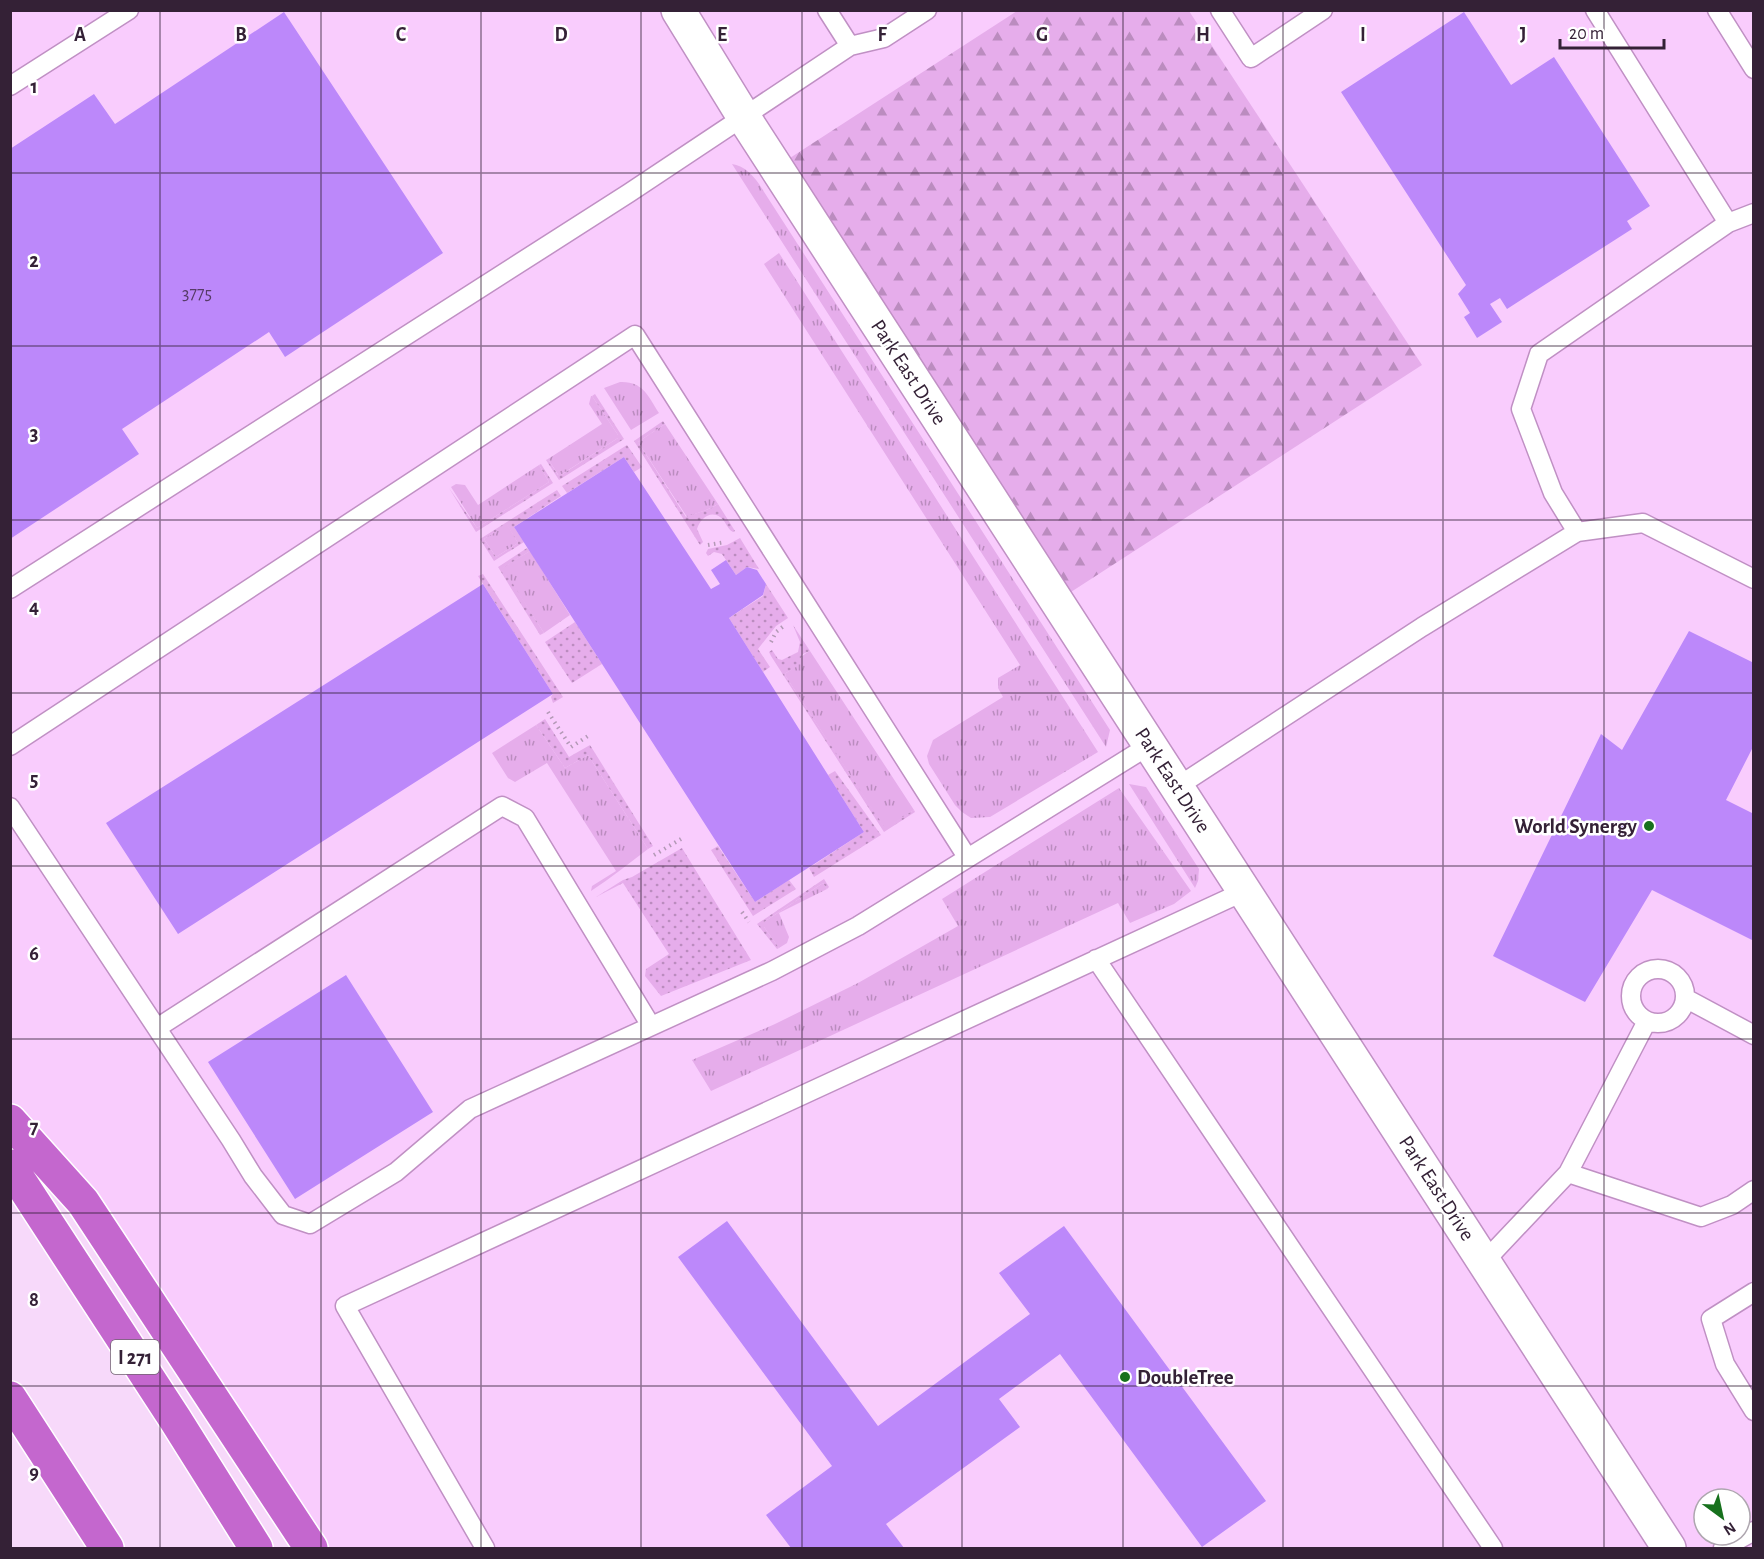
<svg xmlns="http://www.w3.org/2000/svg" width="1764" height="1559" font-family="'Alegreya Sans',sans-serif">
  <defs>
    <pattern id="grass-tufts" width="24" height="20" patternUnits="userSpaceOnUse" patternTransform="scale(1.5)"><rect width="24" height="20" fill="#e6adeb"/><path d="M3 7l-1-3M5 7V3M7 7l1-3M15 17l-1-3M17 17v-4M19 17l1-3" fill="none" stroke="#bb8cbf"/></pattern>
    <pattern id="forest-firs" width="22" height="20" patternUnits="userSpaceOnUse" patternTransform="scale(1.5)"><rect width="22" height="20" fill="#e6adeb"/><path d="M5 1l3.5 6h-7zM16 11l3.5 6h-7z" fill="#bb8cbf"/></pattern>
    <pattern id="garden-dots" width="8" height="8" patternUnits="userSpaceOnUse" patternTransform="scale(1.5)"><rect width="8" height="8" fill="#e6adeb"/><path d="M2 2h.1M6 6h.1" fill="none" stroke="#bb8cbf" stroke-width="1.8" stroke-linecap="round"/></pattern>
  </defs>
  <rect width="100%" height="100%" fill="#f7d9fa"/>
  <path fill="#f9ccfd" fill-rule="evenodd" d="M10,11H1753V1548H311L11,1121ZM1704,1499H1740V1535H1704Z"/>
  <path fill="url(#grass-tufts)" d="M732,164C744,166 752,174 759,184L1110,730L1106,747Z
    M779,253L1098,752L990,817L971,818L962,812L955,805L929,764L927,756L933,740L1003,697L998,688V678L1020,665L764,264Z
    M620,382C643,381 648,396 659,413L631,430L604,388Z
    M591,396H592L618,435V438L559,476L548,459L602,424L589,404Z
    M665,424L718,504C707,511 698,512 687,517L638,442Z
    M539,465L549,482L477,528L451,487L456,484L465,485L478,505Z
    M507,524L518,543L496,557L484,539Z
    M530,551L570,615L544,633L502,568Z
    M810,651L914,810L885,829L785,675L786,673C797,668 798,656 810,651Z
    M536,725L565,768L588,755L648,849C629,863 611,878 591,891L592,886L616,871L547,763L515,782L508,778L492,753Z
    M1129,784L1146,787L1199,869L1198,881L1195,888Z
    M1119,788L1191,891L1174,904L1130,923L1118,903L711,1091L692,1060L775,1024L858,983L958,926L942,899Z
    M823,883L827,889L779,913L789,937L787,943L779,948L764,927V922Z"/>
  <path fill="url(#forest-firs)" d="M1017,11H1189L1422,365L1057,601L776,167Z"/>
  <path fill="url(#garden-dots)" fill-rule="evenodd" d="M595,394L624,439L559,480L546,460L548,459L558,475H561L618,438V435L592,396Z
    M663,421L665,424L638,442L686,517C697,512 708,511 718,504L735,531L733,532C727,529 726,521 720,517C710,510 700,519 697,529L703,542L700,545L634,441Z
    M627,445L642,467L634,472L624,457L567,493L562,486Z
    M541,464L553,483L476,532L449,488L477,528L549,482L539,465Z
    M557,490L561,496L514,527L524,542L494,561L480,539ZM507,525L518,543L496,557L484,539Z
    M740,538L759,569L747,567L736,575L722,554L714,552L708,556L706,553L708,549L727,545Z
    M527,548L530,551L503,568L544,633L540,635L498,567Z
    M483,574L563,697L553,703L551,697L553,694L478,576Z
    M766,584L788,618L776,626L758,649L770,667L763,672L729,618L763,596Z
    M575,622L602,664L572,683L545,642Z
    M793,625L810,651L803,654L796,667L786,673L785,675L885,828L914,810L915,812L884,832L771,656L769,652L772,650L778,659L782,660L798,652L800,642Z
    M545,719L569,757L590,745L653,846L648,849L588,755L565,768L536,725Z
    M835,771L881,835L814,877L809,868L864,832L828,775Z
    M718,846L755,902L789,880L796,889L753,916L711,850Z
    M682,848L751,960L661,996L645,976L646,969L669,954L623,883L596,897L623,880L632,877Z
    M824,879L829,887L827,889L823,883L764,922L766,925L764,927L779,948L777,949L757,924Z"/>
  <path fill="#bc88fa" d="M284,12L443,253L285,357L269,332L122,429L139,454L10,539V149L94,94L115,124Z
    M1464,12L1511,85L1554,57L1650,206L1627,221L1632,229L1507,309L1500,298L1490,304L1502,322L1477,338L1464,317L1470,313L1458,294L1466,285L1341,92Z
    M624,457L711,589L720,584L711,570L726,560L736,575L747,567L757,570L766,584L763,595L729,618L864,832L755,902L514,527Z
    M483,584L553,694L178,934L106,823Z
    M1689,631L1754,663V745L1726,800L1754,814V941L1652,890L1585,1002L1493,956L1601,734L1622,750Z
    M346,975L433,1112L295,1199L208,1062Z
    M727,1221L878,1426L1030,1314L999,1273L1064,1226L1266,1501L1202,1547L1060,1354L999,1399L1020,1427L886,1524L904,1548H791L766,1515L832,1466L678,1257Z"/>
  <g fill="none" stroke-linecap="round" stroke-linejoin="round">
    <g stroke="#c090c4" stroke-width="21">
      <path id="lane" d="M827,10L850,46
        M1220,10L1251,58L1323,10
        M1717,10L1754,69
        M10,86L129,10
        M1728,223L1754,213
        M1577,532L1643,523L1754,579
        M10,589L629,193L850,46L884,38L927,10
        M10,746L635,335L967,857
        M1177,787L1422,627L1577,532L1553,493L1521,409L1539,354L1728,223L1595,10
        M10,807L231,1140L253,1176L283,1215L310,1224L396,1172L470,1109L772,971L858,926L1150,745
        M1096,959L1493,1548
        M1631 996a27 27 0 1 1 54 0a27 27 0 1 1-54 0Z
        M1685,998L1754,1035
        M157,1028L502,806L525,818L651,1026
        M1568,1173L1647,1021
        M1484,1262L1568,1173L1701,1217L1732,1205L1754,1190
        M1754,1292L1711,1319L1725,1364L1754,1411
        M485,1548L345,1306L1245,891
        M1723,1548L1754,1531"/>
    </g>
    <g stroke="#c090c4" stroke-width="36">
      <path id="street" d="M678,10L750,127L1669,1548"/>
    </g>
    <g stroke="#fff" stroke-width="36">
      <path id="highway" d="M10,1121L83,1202L311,1548
        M10,1166L175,1419L256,1548
        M10,1398L107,1548"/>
    </g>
    <path stroke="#b399b6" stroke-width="4" stroke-dasharray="1.5 4.5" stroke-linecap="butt" d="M708,545L725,542
      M771,642L776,632L785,625
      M548,712L571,747L588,736
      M654,855L681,839
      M742,912L749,922"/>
    <use href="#lane" stroke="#fff" stroke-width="18"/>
    <use href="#street" stroke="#fff" stroke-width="33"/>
    <use href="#highway" stroke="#c467ce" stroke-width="33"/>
  </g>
  <path fill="none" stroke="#342136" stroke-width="1.5" stroke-opacity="0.55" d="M160,10V1548M321,10V1548M481,10V1548M641,10V1548M802,10V1548M962,10V1548M1123,10V1548M1283,10V1548M1443,10V1548M1604,10V1548M10,173H1754M10,346H1754M10,520H1754M10,693H1754M10,866H1754M10,1039H1754M10,1213H1754M10,1386H1754"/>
  <g fill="#17711d" stroke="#fff" stroke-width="2">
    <circle cx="1649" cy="826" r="6"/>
    <circle cx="1125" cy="1377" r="6"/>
  </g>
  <g text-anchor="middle" stroke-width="5" stroke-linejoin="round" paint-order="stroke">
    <g font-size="18" fill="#563b67">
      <text x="197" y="299">3775</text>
    </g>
    <rect fill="#fff" stroke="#716472" stroke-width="1.5" x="111" y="1340" width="48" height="34" rx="4.5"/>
    <g font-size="20" font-weight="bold" fill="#342136">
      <text x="135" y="1364">I 271</text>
    </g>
    <g font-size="21" fill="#342136" stroke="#fff">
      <text transform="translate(909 372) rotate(57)" y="7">Park East Drive</text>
      <text transform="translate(1173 780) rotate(57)" y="7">Park East Drive</text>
      <text transform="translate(1437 1188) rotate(57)" y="7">Park East Drive</text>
    </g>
    <g font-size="21" font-weight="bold" fill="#342136" stroke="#fff" text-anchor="end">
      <text x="1637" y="833">World Synergy</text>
      <text x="1137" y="1384" text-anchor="start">DoubleTree</text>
    </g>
  </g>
  <g font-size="20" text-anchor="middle" font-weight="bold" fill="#342136" stroke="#fff" stroke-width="5" stroke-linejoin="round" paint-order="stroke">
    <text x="80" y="41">A</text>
    <text x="241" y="41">B</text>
    <text x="401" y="41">C</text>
    <text x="561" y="41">D</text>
    <text x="722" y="41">E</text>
    <text x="882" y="41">F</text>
    <text x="1042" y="41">G</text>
    <text x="1203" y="41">H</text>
    <text x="1363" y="41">I</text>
    <text x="1523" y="41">J</text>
    <text x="34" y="93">1</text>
    <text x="34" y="267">2</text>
    <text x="34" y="440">3</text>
    <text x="34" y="613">4</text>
    <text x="34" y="786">5</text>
    <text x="34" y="960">6</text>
    <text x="34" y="1133">7</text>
    <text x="34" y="1306">8</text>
    <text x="34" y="1479">9</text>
  </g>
  <rect width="1764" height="1559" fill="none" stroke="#342136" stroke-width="24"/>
  <g transform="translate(1722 1517) rotate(147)"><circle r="28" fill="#ffffff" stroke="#aea6af" stroke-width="1.5"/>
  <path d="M0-4.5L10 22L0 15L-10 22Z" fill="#17711d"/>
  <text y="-9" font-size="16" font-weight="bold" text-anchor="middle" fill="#342136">N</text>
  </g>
  <path d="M1560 39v9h104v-9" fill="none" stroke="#342136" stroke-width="3"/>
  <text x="1569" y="39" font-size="18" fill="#342136" stroke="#ffffff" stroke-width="4.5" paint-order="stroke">20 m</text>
</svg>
